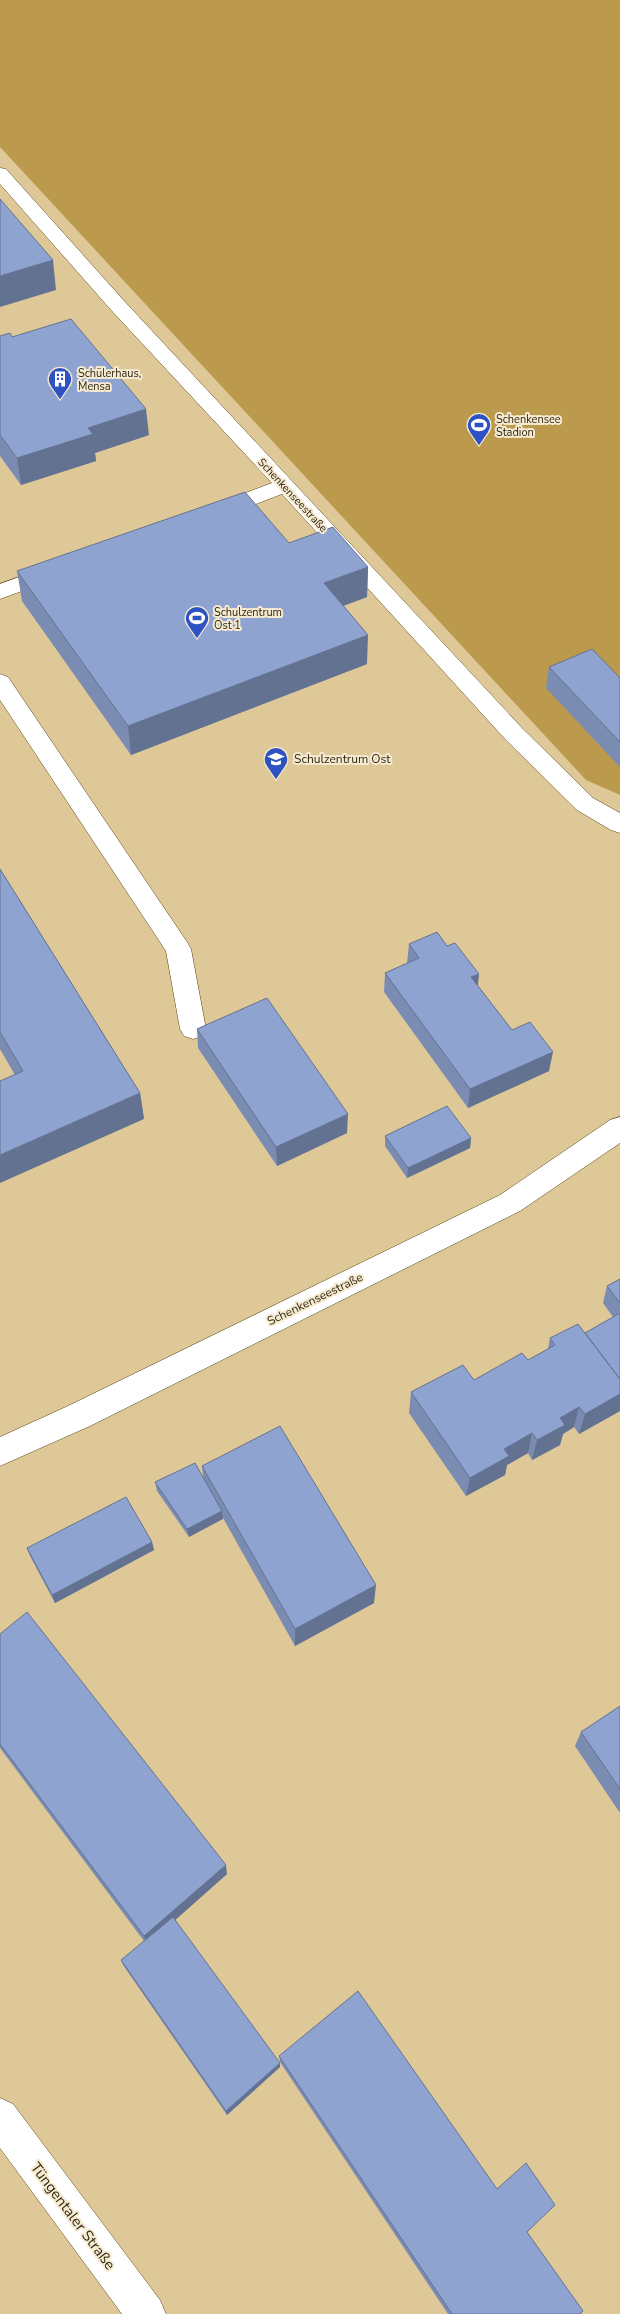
<svg xmlns="http://www.w3.org/2000/svg" width="620" height="2314" font-family="'Nunito Sans',sans-serif">
  <rect width="100%" height="100%" fill="#dfc897"/>
  <path fill="#bb9a4e" d="M0,0H620V795L586,780L0,147Z"/>
  <g fill="none" stroke-linecap="round" stroke-linejoin="round">
    <g stroke="#584414" stroke-width="1">
      <path id="minor" d="M0,168L6,169L126,303L522,728L593,798L620,813V833L611,830L577,810L506,740L282,494L222,517L215,519L208,517L205,512L208,507L272,483L112,311L0,184Z
        M55,564L63,566L66,571L63,576L0,599V584Z
        M0,674L8,677L187,942L191,949L206,1029L202,1036L193,1039L184,1036L180,1029L166,951L0,700Z
        M620,1117V1143L520,1211L90,1426L0,1466V1437L68,1406L500,1195L610,1120Z
        M0,2098L13,2104L160,2300L166,2314H122L0,2148Z"/>
    </g>
    <use href="#minor" fill="#fff" fill-rule="evenodd"/>
  </g>
  <path fill="#7b8cb3" d="M0,336L12,337L149,435L95,453L96,461L21,485L0,456Z
    M289,543L368,567L367,597L343,606L367,664L131,755L22,601L17,571Z
    M549,667L620,678V766H619L546,688Z
    M0,869L140,1093L144,1119L15,1075L0,1049Z
    M409,944L478,986L512,1030L549,1071L468,1108L384,992L385,973L407,963Z
    M197,1029L347,1133L277,1166L198,1048Z
    M385,1136L471,1138L470,1148L407,1178L385,1146Z
    M620,1279V1411L579,1434L574,1427L563,1434L560,1445L532,1460L528,1453L507,1465L505,1475L466,1496L409,1413L411,1392L474,1380L528,1360L548,1349L550,1338L585,1333L613,1317L603,1303L607,1286Z
    M202,1466L374,1603L295,1646L223,1518L189,1537L157,1491L155,1482L203,1477Z
    M152,1542L154,1550L55,1603L30,1556L27,1548Z
    M0,1634L227,1874L175,1920L280,2067L227,2115L123,1965L121,1960L144,1941L0,1748Z
    M620,1706V1813L575,1746L581,1732Z
    M279,2056L527,2232L580,2314H448L280,2062Z"/>
  <path fill="#647292" d="M53,260L56,290L0,307V276Z
    M146,409L149,435L95,453L96,461L21,485L17,458L88,428Z
    M368,567L367,597L324,613V583Z
    M368,635L367,664L131,755L128,726Z
    M479,974L477,994L471,977Z
    M553,1052L549,1071L468,1108L470,1089Z
    M140,1093L144,1119L0,1183V1155Z
    M348,1114L347,1133L277,1166L276,1147Z
    M471,1138L470,1148L407,1178L408,1168Z
    M620,1390V1411L579,1434L585,1414Z
    M579,1407L574,1427L563,1434L560,1445L532,1460L537,1440L560,1418Z
    M532,1433L528,1453L507,1465L505,1475L466,1496L470,1478L504,1449Z
    M222,1511L223,1519L189,1537L187,1529Z
    M152,1542L154,1550L55,1603L52,1595Z
    M376,1585L374,1603L295,1646V1629Z
    M226,1865L227,1874L147,1945L144,1936Z
    M280,2063V2067L227,2115L226,2111Z"/>
  <path fill="#8fa3d0" stroke="#647292" d="M0,199L53,260L0,276Z
    M71,319L146,409L88,428L93,434L17,458L0,435V336L10,333L12,337Z
    M245,492L289,543L333,527L368,567L324,583L368,635L128,726L17,571Z
    M592,649L620,678V742L549,667Z
    M0,869L140,1093L0,1155V1081L23,1071L0,1032Z
    M437,932L447,946L455,943L479,974L471,977L512,1030L530,1022L553,1052L470,1089L385,973L419,958L409,944Z
    M267,998L348,1114L276,1147L197,1029Z
    M447,1106L471,1138L408,1168L385,1136Z
    M620,1279V1303L607,1286Z
    M620,1313V1379L585,1333Z
    M578,1324L620,1379V1394L585,1414L579,1407L560,1418L565,1425L537,1440L532,1433L504,1449L509,1456L470,1478L411,1392L463,1365L474,1380L522,1353L528,1360L555,1345L550,1338Z
    M280,1426L376,1585L295,1629L202,1466Z
    M195,1463L222,1511L187,1529L155,1482Z
    M126,1497L152,1542L52,1595L27,1548Z
    M27,1612L226,1865L144,1936L0,1744V1634Z
    M620,1706V1789L581,1732Z
    M173,1917L280,2063L226,2111L121,1960Z
    M358,1991L497,2189L526,2163L555,2205L527,2232L583,2311L580,2314H452L279,2056Z"/>
  <defs>
    <g id="building-pin" transform="scale(1.25)"><path d="M0 17L-7.5 6A9.5 9.5 0 1 1 7.5 6Z" fill="#2f52c2" stroke="#f6ead1"/><path d="M-4-6H4V6H1V3H-1V6H-4ZM-2.5-4.3h1.7v1.8h-1.7ZM.8-4.3h1.7v1.8H.8ZM-2.5-1h1.7V.8h-1.7ZM.8-1h1.7V.8H.8Z" fill="#fff"/></g>
    <g id="stadium-pin" transform="scale(1.25)"><path d="M0 17L-7.5 6A9.5 9.5 0 1 1 7.5 6Z" fill="#2f52c2" stroke="#f6ead1"/><path d="M0-5a6.5 5 0 1 0 0 10a6.5 5 0 1 0 0-10ZM-3.5-1.8h7v3.6h-7Z" fill="#fff"/></g>
    <g id="school-pin" transform="scale(1.25)"><path d="M0 17L-7.5 6A9.5 9.5 0 1 1 7.5 6Z" fill="#2f52c2" stroke="#f6ead1"/><path d="M0-5L7-2L0 1L-7-2ZM-4 1L0 2.5L4 1V4Q0 6-4 4Z" fill="#fff"/></g>
  </defs>
  <g fill-rule="evenodd">
    <use href="#building-pin" x="60" y="379"/>
    <use href="#stadium-pin" x="479" y="425"/>
    <use href="#stadium-pin" x="197" y="618"/>
    <use href="#school-pin" x="276" y="759"/>
  </g>
  <g text-anchor="middle" stroke-width="4" stroke-linejoin="round" paint-order="stroke">
    <g font-size="11" fill="#322916" stroke="#f6ead1" text-anchor="start">
      <text x="78" y="377">Schülerhaus,<tspan x="78" dy="13">Mensa</tspan></text>
      <text x="496" y="423">Schenkensee<tspan x="496" dy="13">Stadion</tspan></text>
      <text x="214" y="616">Schulzentrum<tspan x="214" dy="13">Ost 1</tspan></text>
    </g>
    <g font-size="11" fill="#322916" stroke="#f6ead1">
      <text transform="translate(293 495) rotate(47)" y="4">Schenkenseestraße</text>
    </g>
    <g font-size="12" fill="#322916" stroke="#f6ead1" text-anchor="start">
      <text x="294" y="763">Schulzentrum Ost</text>
    </g>
    <g font-size="12" fill="#322916" stroke="#f6ead1">
      <text transform="translate(315 1299) rotate(-26)" y="4">Schenkenseestraße</text>
    </g>
    <g font-size="15" fill="#322916" stroke="#f6ead1">
      <text transform="translate(73 2216) rotate(53)" y="5">Tüngentaler Straße</text>
    </g>
  </g>
</svg>
